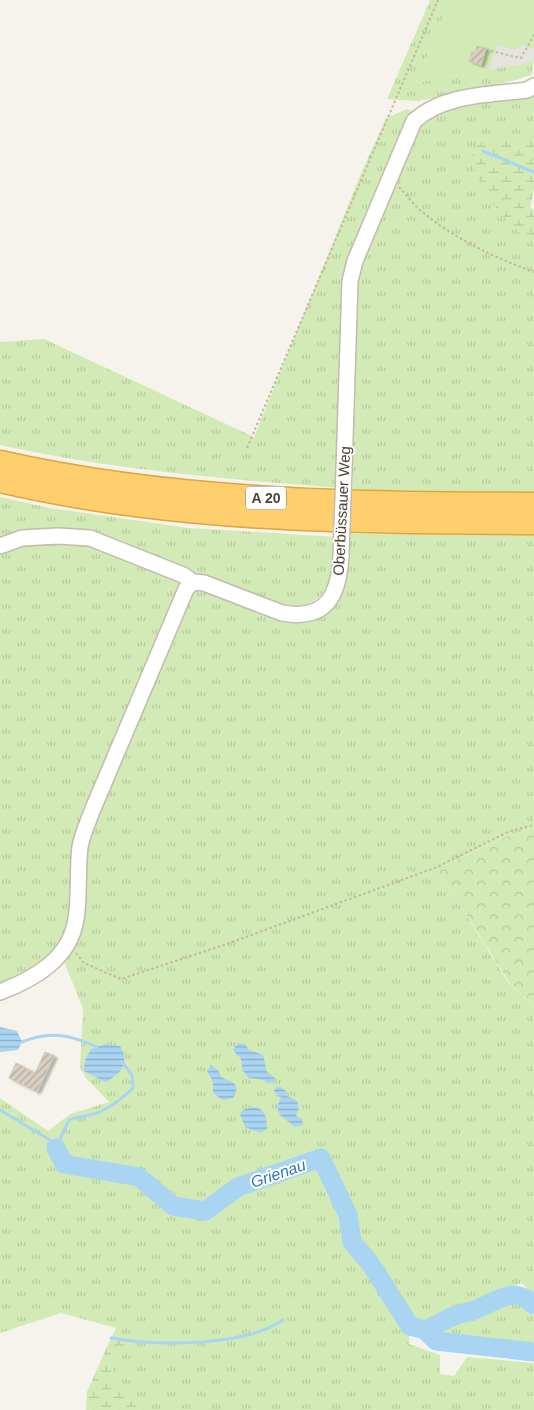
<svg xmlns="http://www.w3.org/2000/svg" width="534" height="1410" font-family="Arial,sans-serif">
  <defs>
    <pattern id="grass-tufts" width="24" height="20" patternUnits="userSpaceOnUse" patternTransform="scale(1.25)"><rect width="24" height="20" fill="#d2eab5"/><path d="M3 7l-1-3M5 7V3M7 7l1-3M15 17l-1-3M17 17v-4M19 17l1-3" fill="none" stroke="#b6ca9c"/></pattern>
    <pattern id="forest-crowns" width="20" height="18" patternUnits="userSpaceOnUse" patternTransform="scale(1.25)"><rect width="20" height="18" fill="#d2eab5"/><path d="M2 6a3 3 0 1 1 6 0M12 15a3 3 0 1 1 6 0" fill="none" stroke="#b6ca9c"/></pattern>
    <pattern id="wetland-marsh" width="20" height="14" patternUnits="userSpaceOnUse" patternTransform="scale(1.25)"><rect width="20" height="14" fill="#d2eab5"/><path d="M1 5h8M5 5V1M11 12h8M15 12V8" fill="none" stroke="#b6ca9c"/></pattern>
    <pattern id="water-rules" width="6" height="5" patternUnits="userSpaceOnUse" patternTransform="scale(1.25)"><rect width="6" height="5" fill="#a9d4f2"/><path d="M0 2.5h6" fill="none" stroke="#8caec5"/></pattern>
    <pattern id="building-hatch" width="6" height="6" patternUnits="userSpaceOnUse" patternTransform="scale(1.25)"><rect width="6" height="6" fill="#d8cfc1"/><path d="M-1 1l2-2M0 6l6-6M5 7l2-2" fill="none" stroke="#b1aa9e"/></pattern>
    <filter id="shadow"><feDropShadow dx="3.5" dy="2" stdDeviation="1" flood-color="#0004"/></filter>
  </defs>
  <rect width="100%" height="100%" fill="#f6f3ec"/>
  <path fill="url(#grass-tufts)" d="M430,0H450L416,83L531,62L534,55L532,75L496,85L418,101L387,99Z
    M534,96V188L530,207L534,210V492L353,490V463L351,460L356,275L414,132L435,114L470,103Z
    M407,109L414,112L351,265L340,488C226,479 112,470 0,445V342L44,339L254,437L362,171L386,118Z
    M0,497L50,508L188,528L337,537C332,643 273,602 208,576L199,591L213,593L287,622C302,622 311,620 324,612C351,594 346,563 348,534L534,535V828L508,835L437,869L508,982L534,1007V1296L522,1283L428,1324L410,1315L409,1344L440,1355V1374L454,1376L467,1357L534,1363V1410H86L87,1392L116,1328L61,1313L0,1333V1098L48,1131L70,1114L109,1102L86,1078L80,1067L83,1008L62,957L0,992Z
    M510,1300H524L534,1312V1346L477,1339L443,1341L434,1331L469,1314Z"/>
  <path fill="url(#forest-crowns)" d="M534,828V1007L509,982L437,869L509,835Z"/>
  <path fill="url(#wetland-marsh)" d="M494,139L534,142V188L530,207L534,210V242C512,233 469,180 472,155C473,151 476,147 478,144Z
    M111,1338L133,1342L112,1361L113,1383L145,1408L155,1410H86L87,1392Z"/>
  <path fill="#d2eab5" d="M450,0H534V55L531,62L416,83Z"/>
  <path fill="#e5e3e0" d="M497,45L514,50L524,45L534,49V55L531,62L489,70Z"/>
  <path fill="url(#water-rules)" d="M0,1027L17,1031L22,1042L18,1050L0,1052Z
    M238,1043L245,1044L249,1050L263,1055L267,1072L275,1078V1082L268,1083L260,1079L249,1078L242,1070C242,1054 241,1061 233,1050Z
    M105,1044L120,1046C131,1063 120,1075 105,1082L84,1071L85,1060L91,1049Z
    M211,1065L218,1070L221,1077L234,1083L237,1088L233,1098L222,1100L213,1093V1082L207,1071Z
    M276,1087H281L287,1092V1096L297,1101L299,1108L296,1116L302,1119L303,1125L295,1127L280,1115L277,1107L281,1097L277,1096L274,1091Z
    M252,1107C265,1107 267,1118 267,1129L260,1133L245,1127L240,1114L243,1110Z"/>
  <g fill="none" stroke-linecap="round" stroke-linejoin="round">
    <path stroke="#a9d4f2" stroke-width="3" d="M483,151L534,172
      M22,1042C50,1030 70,1035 97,1047
      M0,1110L50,1140L56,1147
      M56,1148L69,1120C79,1116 90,1116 100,1112C112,1106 124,1097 133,1088L132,1075L123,1063
      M111,1338C157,1346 244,1347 283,1320"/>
    <path stroke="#a9d4f2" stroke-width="19" d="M56,1148L64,1164L139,1177L173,1206L205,1211L238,1187L321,1158L348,1215L352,1242L370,1263L410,1326L425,1330C436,1325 446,1319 457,1315C464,1312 471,1312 477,1309C497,1301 514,1285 534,1305
      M425,1330L436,1341L534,1352"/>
  </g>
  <path fill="url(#building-hatch)" stroke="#d3c7b4" filter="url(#shadow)" d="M477,46L486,48L481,65L469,61L472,52L475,53Z
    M45,1052L54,1056L37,1092L9,1078L16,1063L35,1073Z"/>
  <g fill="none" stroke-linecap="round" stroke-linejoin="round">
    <g stroke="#c2bbae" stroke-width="18">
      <path id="minor" d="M344,470L350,281L355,261L414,121C443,94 489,95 527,90L534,86
        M0,546L22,538L58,536L90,538L183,575L193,582L204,583L282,613C328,621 339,594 341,555
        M0,992C34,979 70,959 76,919C80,895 77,871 80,847C82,835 88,822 92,811L186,589L193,582"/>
    </g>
    <g stroke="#e0a43c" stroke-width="25">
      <path id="highway" d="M0,462C176,502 355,503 534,504
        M0,481C175,522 355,522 534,523"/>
    </g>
    <path stroke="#c4b79f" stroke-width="2" stroke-dasharray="2.5 2.5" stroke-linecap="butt" d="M491,51L521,58L534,35
      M399,187C406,194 412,203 420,210C453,238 493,257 534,272
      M247,448L438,0
      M76,953L84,963L121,979L224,945L437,867L510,831L534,825"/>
    <use href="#minor" stroke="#fff" stroke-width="15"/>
    <use href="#highway" stroke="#ffcf6e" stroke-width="22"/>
    <g stroke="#c2bbae" stroke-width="18" stroke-linecap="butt">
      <path id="minor-bridge" d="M341,555L344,470"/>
    </g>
    <use href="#minor-bridge" stroke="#fff" stroke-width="15"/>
  </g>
  <g text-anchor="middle" stroke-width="4" stroke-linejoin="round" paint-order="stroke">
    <rect fill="#fff" stroke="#817c74" stroke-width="1" x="246" y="486.5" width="40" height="23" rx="4"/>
    <g font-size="14" font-weight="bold" fill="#4b4439">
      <text x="266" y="503">A 20</text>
    </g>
    <g font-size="15" fill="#4b4439" stroke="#fff">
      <text transform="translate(342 511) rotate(-87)" y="5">Oberbüssauer Weg</text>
    </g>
    <g font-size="16" font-style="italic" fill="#2e7ab2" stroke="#fff">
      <text transform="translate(278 1173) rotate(-19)" y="6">Grienau</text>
    </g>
  </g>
</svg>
